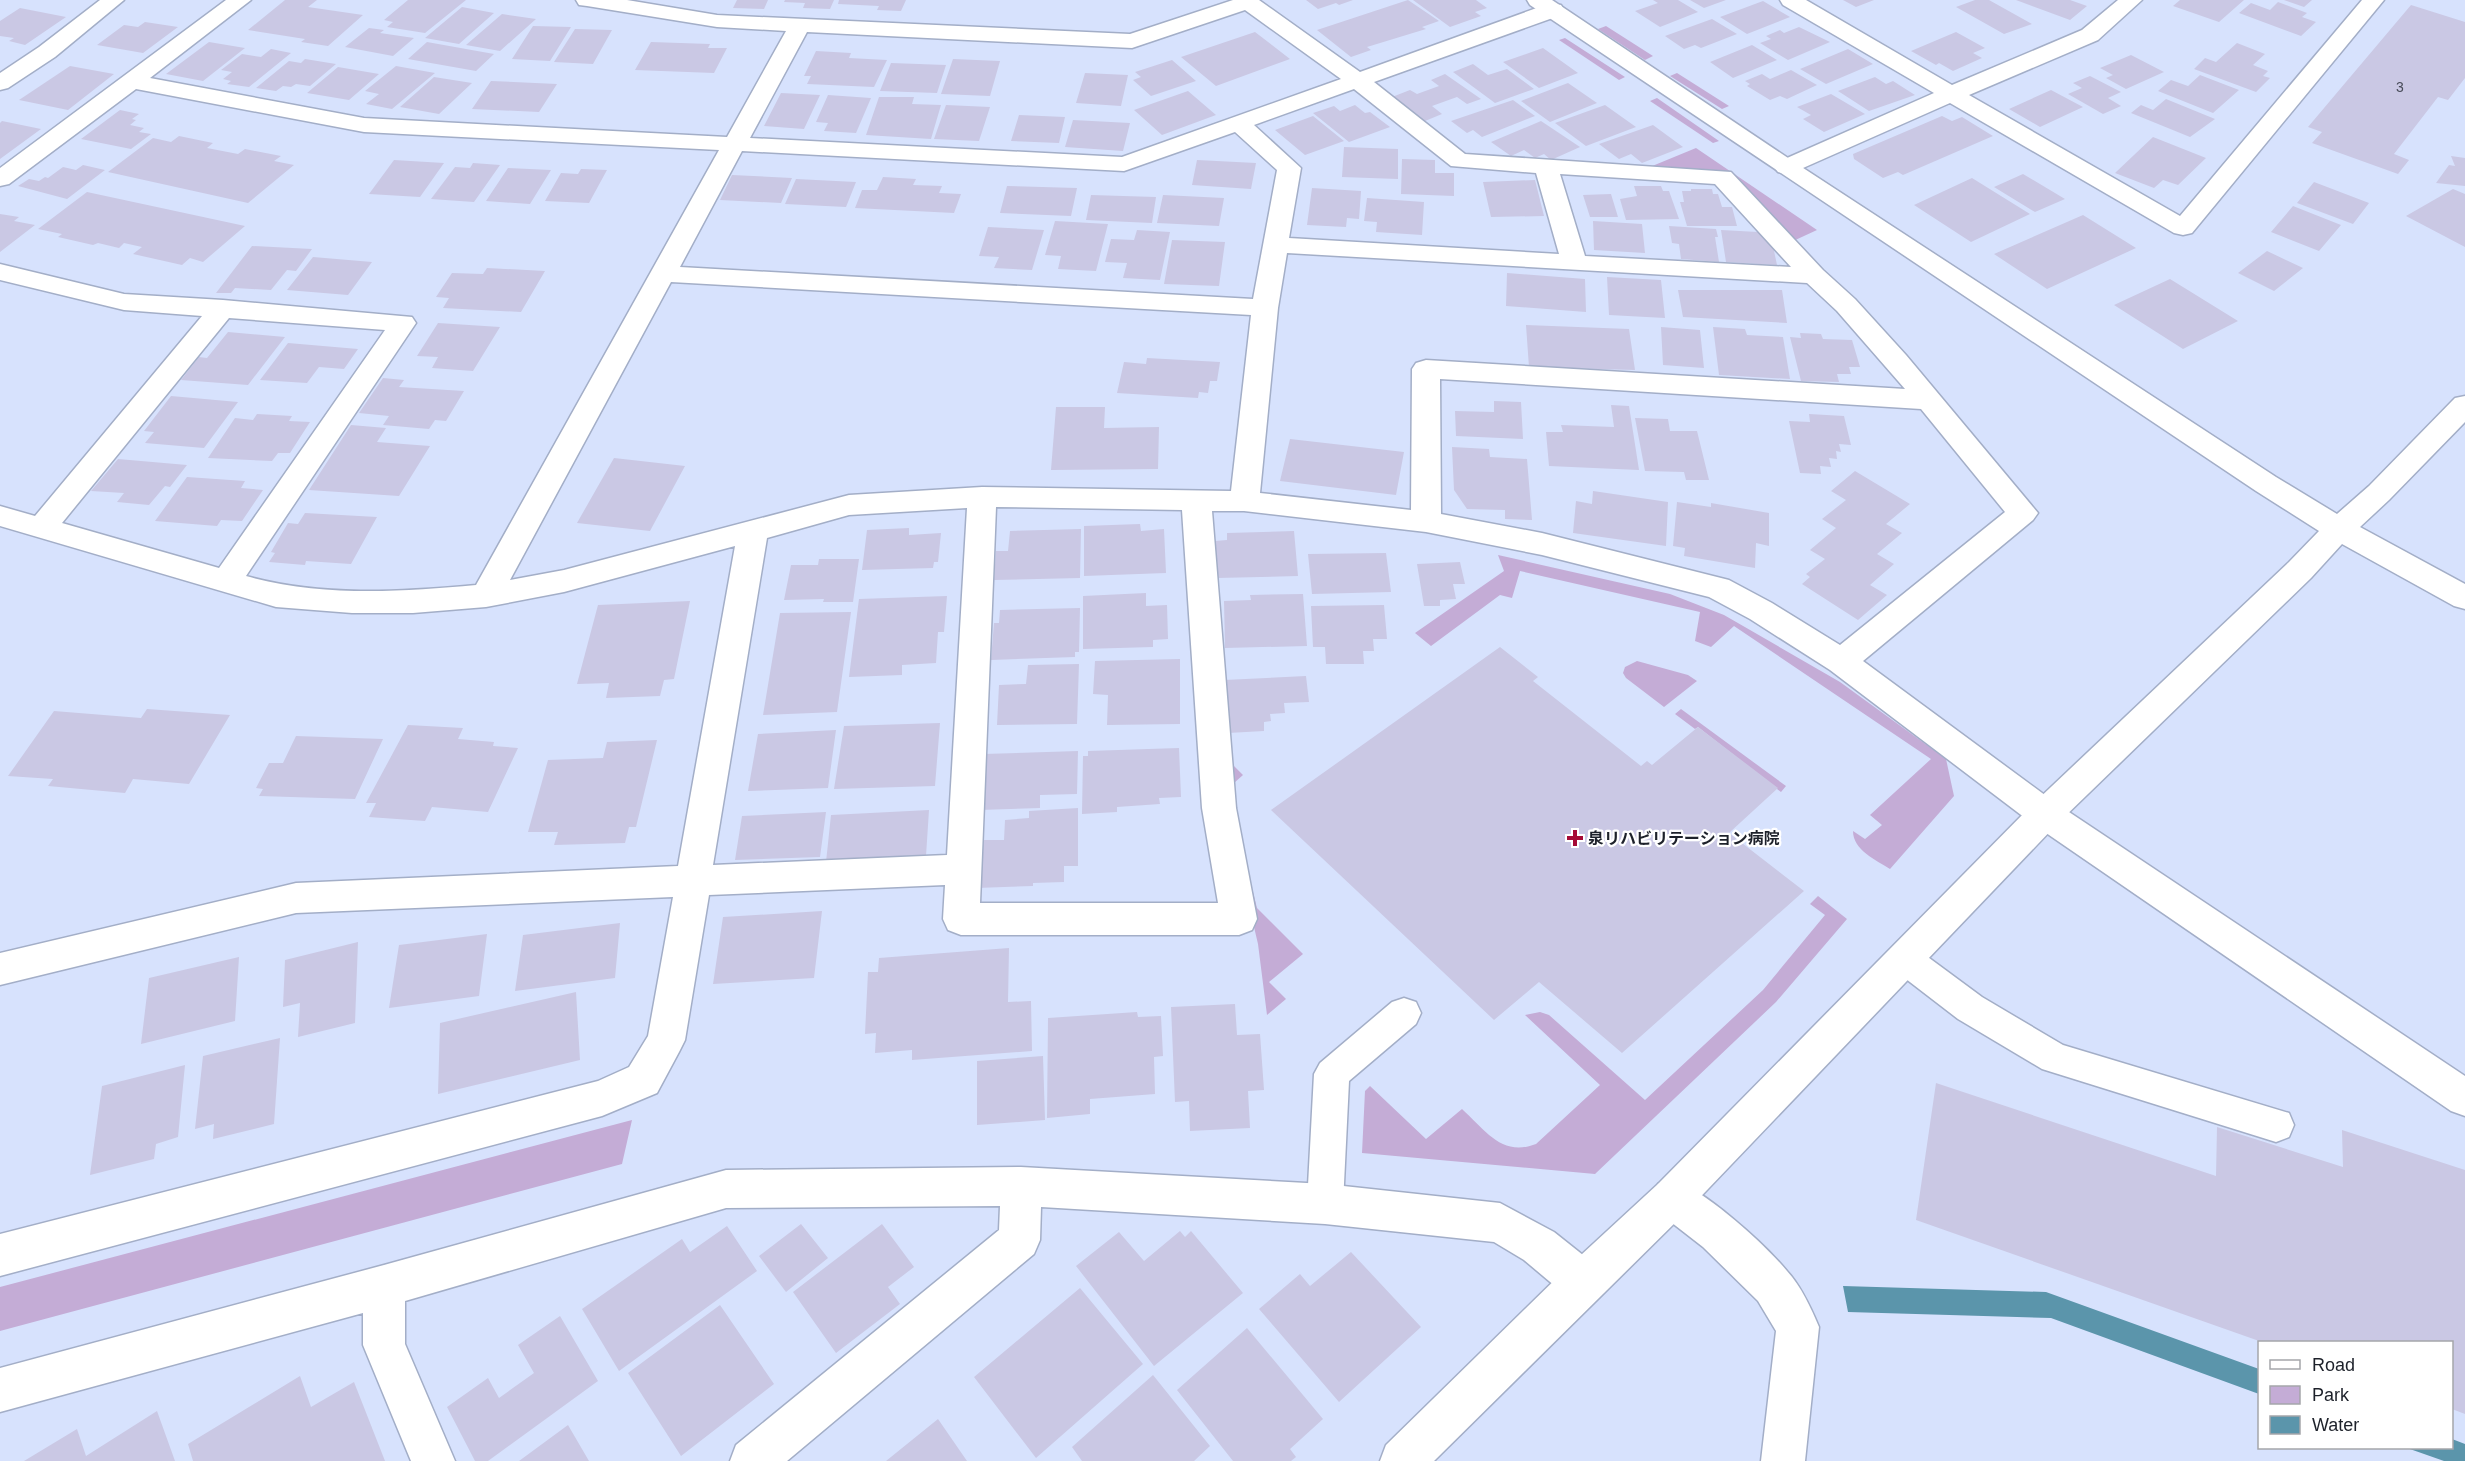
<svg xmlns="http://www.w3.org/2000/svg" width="2465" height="1461" font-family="Helvetica,'Noto Sans JP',sans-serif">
  <rect width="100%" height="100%" fill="#d7e2fd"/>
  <path fill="#c4acd6" d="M1606,26L1653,56L1645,60L1598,29Z
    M1565,38L1625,77L1619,80L1559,40Z
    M1677,73L1729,106L1722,109L1670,76Z
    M1657,98L1719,141L1713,143L1650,101Z
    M1696,148L1817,230L1791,242L1726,172L1645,169Z
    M1498,555L1670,594L1724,615L1840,682L1946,759L1954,796L1890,869C1876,860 1853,850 1853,831L1865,839L1882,825L1870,815L1931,759L1734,626L1711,647L1695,641L1700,612L1520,571L1512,598L1500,595L1431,646L1415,633L1504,571Z
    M1637,661L1688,675L1697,681L1664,707L1626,678L1623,673L1625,667Z
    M1681,709L1786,786L1781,792L1777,789L1698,727L1695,729L1675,714Z
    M1229,761L1243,775L1234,783V817L1257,908L1303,954L1269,982L1286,999L1267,1015L1258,944L1226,808Z
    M1818,896L1847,919L1776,1002L1595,1174L1362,1153L1365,1091L1370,1086L1426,1139L1462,1109C1486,1131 1502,1157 1536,1144L1600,1085L1525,1015L1540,1012L1549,1015L1645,1100L1763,990L1825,915L1810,904Z
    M632,1120L622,1164L0,1331V1287Z"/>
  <path fill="#5b95ab" d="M1843,1286L2046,1292L2259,1369V1394L2051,1318L1848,1312Z
    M2452,1439L2465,1444V1461H2444L2407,1448H2452Z"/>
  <path fill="#cac8e4" d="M285,0H317L308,7L363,15L328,46L301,42L305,39L248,30Z
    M408,0H466L425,33L387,27L393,22L384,20Z
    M737,0H768L764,9L733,8Z
    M785,0H834L830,9L803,8L805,3L784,2Z
    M839,0H906L901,11L877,10L879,6L838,4Z
    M1306,0H1353L1339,5L1336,3L1318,9Z
    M1408,0L1439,21L1422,27L1426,29L1367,47L1371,50L1351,57L1317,30Z
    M1413,0H1476L1487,8L1475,12L1481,16L1450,27Z
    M1653,0H1678L1698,12L1660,27L1635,11L1658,3Z
    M1690,0H1726L1704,8Z
    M1843,0H1874L1856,7Z
    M1975,0H1989L2032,24L2004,34L1956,7Z
    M2016,0H2070L2087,6L2070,20Z
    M2180,0H2244L2219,22L2173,6Z
    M2284,0H2312L2304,7Z
    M1763,1L1790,17L1747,34L1720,17Z
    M2278,2L2307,13L2302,17L2316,22L2301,36L2239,13L2251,3L2270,10Z
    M2411,5L2465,22V78L2448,100L2438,97L2394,154L2409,160L2398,174L2312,143L2322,132L2308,127Z
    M462,7L494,13L459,44L425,38Z
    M20,8L66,17L25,45L9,41L14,38L0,36V21Z
    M502,14L536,19L500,51L466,45Z
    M1712,19L1737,34L1701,48L1695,45L1684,49L1665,36Z
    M145,22L178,27L143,53L97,45L124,25L138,27Z
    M533,26L571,27L550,61L512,59Z
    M1799,27L1830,42L1788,60L1760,43L1771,39L1766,36L1780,30L1784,33Z
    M369,28L384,30L380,33L414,38L393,56L345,47Z
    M575,29L612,30L593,64L554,62Z
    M1255,32L1290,59L1216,86L1181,57Z
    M1956,32L1985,48L1973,53L1982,58L1953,71L1939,63L1936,65L1911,51Z
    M209,42L245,48L203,81L166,74Z
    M427,42L494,54L476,71L408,59Z
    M651,42L710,44L708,48H727L714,73L635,70Z
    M2237,43L2265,54L2253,65L2268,71L2263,76L2270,78L2256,92L2194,69L2205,58L2216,62Z
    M1752,45L1777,60L1733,78L1710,62Z
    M1543,48L1578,73L1539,88L1503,62Z
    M271,49L291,53L249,87L227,84L231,81L223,79L232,72L221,70L242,54L261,57Z
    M1848,49L1873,64L1826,84L1800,69Z
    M816,51L851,53L849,58L887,60L874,87L807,84L811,76H804Z
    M2131,55L2164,72L2126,89L2106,78L2113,75L2100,68Z
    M305,59L336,64L310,86L296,84L291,87L283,86L276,91L256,88L289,61L301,63Z
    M953,59L1000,61L990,96L941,94Z
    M1172,60L1196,81L1151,96L1133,80L1141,77L1135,72Z
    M891,63L946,65L937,93L880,91Z
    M1473,64L1488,75L1507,69L1534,89L1495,103L1453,72Z
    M70,66L114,74L68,110L19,100Z
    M396,66L435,73L392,109L366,104L379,94L365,91Z
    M338,67L379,74L349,100L307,93Z
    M1791,70L1817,85L1787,99L1780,96L1770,100L1747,86L1750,84L1745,81L1762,74L1770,79Z
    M1085,73L1128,75L1121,106L1076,103Z
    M1445,74L1481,99L1467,104L1457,97L1432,106L1442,114L1425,121L1392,97L1410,90L1417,94L1439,86L1431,80Z
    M2200,75L2239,90L2213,113L2158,91L2171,80L2188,86Z
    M2090,76L2121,92L2108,98L2121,106L2103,114L2068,94L2082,88L2073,83Z
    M434,77L472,83L439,114L400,107Z
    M1875,77L1886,84L1893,81L1915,95L1869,111L1838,91Z
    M491,81L557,84L539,112L472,109Z
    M1568,83L1597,103L1550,122L1521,101Z
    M2051,90L2083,107L2040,127L2009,109Z
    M1188,91L1216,115L1162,135L1134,110Z
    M781,93L820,95L804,129L764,126Z
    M1831,94L1865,114L1824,132L1803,119L1811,115L1797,107Z
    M828,95L871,98L856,133L824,131L828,123L816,122Z
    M879,97H914L912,104L941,105L931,139L866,135Z
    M2166,99L2215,119L2190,137L2131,113L2141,105L2153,110Z
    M1513,100L1535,116L1482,137L1473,130L1467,133L1451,121Z
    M946,105L990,107L979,141L934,139Z
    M1355,105L1365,113L1370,112L1390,127L1349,142L1313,113L1334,106L1340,111Z
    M1605,105L1636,127L1586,146L1555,123Z
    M120,110L139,114L132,119L136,120L130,125L144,128L139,132L151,134L131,149L81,139Z
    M1019,115L1065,117L1059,143L1011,141Z
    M1313,116L1344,141L1305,155L1275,130Z
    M1942,116L1952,121L1962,117L1993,136L1903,175L1898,172L1883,178L1854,159L1853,154Z
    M1073,120L1130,123L1123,151L1065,147Z
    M2,121L41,129L0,159V123Z
    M1541,121L1580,147L1551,160L1544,154L1535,158L1524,150L1511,156L1491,142Z
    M1653,125L1683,147L1642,163L1631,154L1619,159L1599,144Z
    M179,136L213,143L207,148L238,154L245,149L281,156L274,161L294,165L248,203L108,172L153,138L171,142Z
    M2153,137L2206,158L2178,185L2163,180L2154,188L2115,173Z
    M1344,147L1398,149V179L1342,177Z
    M2451,156L2465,158V186L2436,183L2449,165L2455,166Z
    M1402,159L1435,160V173H1454V196L1401,194Z
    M394,160L444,163L420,197L369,194Z
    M1197,160L1256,163L1251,189L1192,185Z
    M473,163L500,165L474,202L431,199L455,167L470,168Z
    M83,165L105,170L67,199L18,186L29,179L39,181L45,177L48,178L63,167L76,170Z
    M508,168L551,170L530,204L486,201Z
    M581,169L607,170L589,203L545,201L561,173L578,174Z
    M2023,174L2065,199L2035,212L1994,187Z
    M732,175L792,178L781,203L720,200Z
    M883,177L916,179L913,185L942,186L939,193L961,194L954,213L855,208L862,190H877Z
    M1972,178L2030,214L1971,242L1914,205Z
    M796,179L856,182L846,207L785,204Z
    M1535,180L1544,216L1491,217L1483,182Z
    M2314,182L2369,203L2353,224L2297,203Z
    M1007,186L1077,188L1071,216L1000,213Z
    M1634,186H1661L1663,191H1669L1679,219L1626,220L1620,199L1637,196Z
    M1312,188L1361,191L1359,219L1347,218L1346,227L1307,225Z
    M1691,189H1712L1713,194H1718L1722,207H1732L1737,226H1687L1680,202H1684L1682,191H1691Z
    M2453,189L2465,194V247L2406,216Z
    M87,192L245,226L203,262L190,258L182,265L133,254L142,247L124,243L119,248L98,243L93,245L58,237L62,234L38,229Z
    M1611,194L1618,217H1590L1583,195Z
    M1091,195L1156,197L1152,223L1086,220Z
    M1163,195L1224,198L1219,226L1157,223Z
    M1367,198L1424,202L1422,235L1376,232L1377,222L1364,221Z
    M2293,206L2341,225L2319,251L2271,232Z
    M0,214L19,217L14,221L35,225L0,252Z
    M2083,215L2136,248L2047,289L1994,254Z
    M1055,221L1108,224L1096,271L1058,269L1061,256L1045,255Z
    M1593,221L1642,224L1645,253L1594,250Z
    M1669,226L1716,229L1718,237H1715L1719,262L1681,259L1679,244L1672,243Z
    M988,227L1044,230L1032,270L994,268L999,257L979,256Z
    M1137,230L1170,232L1160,280L1123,278L1127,263L1105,262L1111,239L1134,240Z
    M1721,230L1758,232L1773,246L1777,265L1726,262Z
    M1172,240L1225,242L1219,286L1164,284Z
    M252,246L312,249L296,271L287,270L271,290L235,288L231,293H216Z
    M2267,251L2303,268L2274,291L2238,273Z
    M313,257L372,262L348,295L287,290Z
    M487,268L545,271L521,312L443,308L449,298L436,297L452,273L483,274Z
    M1507,273L1585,279L1586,312L1506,306Z
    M1607,277L1661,280L1665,318L1609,315Z
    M2170,279L2238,321L2183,349L2114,305Z
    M1678,290H1782L1787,323L1683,317Z
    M438,323L500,327L473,371L432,368L438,357L417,356Z
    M1526,325L1629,329L1635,370L1529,367Z
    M1661,327L1700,330L1704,368L1663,365Z
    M1713,327L1745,329L1747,335L1783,337L1790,379L1719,375Z
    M228,332L285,337L248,385L181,380L199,357L207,358Z
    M1800,333L1821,334L1823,339L1852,340L1860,367H1849L1851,374H1837L1839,382L1801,381L1790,337L1801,338Z
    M288,343L358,349L344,369L319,367L307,383L260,380Z
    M1147,358L1220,362L1217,381H1210L1208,393L1199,392L1198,398L1117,393L1124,362L1146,364Z
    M383,378L404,380L399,387L464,391L446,421L435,420L429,429L383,425L389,416L359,413Z
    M171,396L238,402L204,448L145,443L154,432L144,431Z
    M1494,401L1521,402L1523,439L1456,436L1455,411L1494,412Z
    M1611,405L1629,406L1639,470L1549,466L1546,432H1563L1561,425L1614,427Z
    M1056,407H1105L1104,428L1159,427L1158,469L1051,470Z
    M257,414L292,416L289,421L310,422L290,453H278L272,461L208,458L235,418L253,420Z
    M1809,414L1844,416L1851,445L1839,444L1841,452L1836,451L1837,459L1829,458L1831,467L1820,466L1821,474L1800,473L1789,421L1810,422Z
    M1635,418L1668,419L1670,431H1697L1709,480H1686L1684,472L1645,471Z
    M351,425L386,428L377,442L430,446L399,496L309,490Z
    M1290,439L1404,452L1396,495L1280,481Z
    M1452,447L1489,449L1490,457L1527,459L1532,520L1505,519V510L1467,509L1454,490Z
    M614,458L685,466L650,531L577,523Z
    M118,459L187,465L170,487L165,486L149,505L117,502L124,493L91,491Z
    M1855,471L1910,504L1886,524L1902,533L1877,554L1894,564L1870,585L1887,595L1858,620L1802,584L1810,577L1806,574L1825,559L1810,550L1836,528L1822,519L1846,500L1831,491Z
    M187,477L245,481L241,488L263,490L242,521L221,520L217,526L155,521Z
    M1593,491L1668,502L1666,546L1573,533L1576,501L1592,504Z
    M1677,502L1711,507V503L1769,513V546L1756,543L1755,568L1684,556L1685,548L1673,546Z
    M305,513L377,517L351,564L306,561L305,565L269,562L275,553L271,552L288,523L298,524Z
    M1140,524L1141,531L1164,529L1166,573L1084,576V526Z
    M909,528V535L941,533L938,562H934L933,568L862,570L867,530Z
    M1081,529L1080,578L994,580L996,551H1008L1010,531Z
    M1294,531L1298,576L1217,578L1215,541L1227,540V533Z
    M1386,553L1391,592L1312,594L1308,554Z
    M819,559H859L853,602H823L824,599L784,600L791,565H818Z
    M1460,562L1465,584H1453L1456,599L1440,600V606H1424L1417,564Z
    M1146,593V606L1167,605L1168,639L1153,640V647L1083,649V596Z
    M1303,594L1307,646L1225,648L1224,601L1251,600L1250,595Z
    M947,596L944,632H938L936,663L902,665V675L849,677L859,599Z
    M690,601L674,679L664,680L660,696L606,698L609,683L577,684L598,605Z
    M1384,605L1387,639H1373L1374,651H1363L1364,664H1326L1325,647H1313L1311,606Z
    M1080,608L1079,652H1075V657L991,660L994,623H999L1000,610Z
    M851,612L837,712L763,715L780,613Z
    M1500,647L1538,677L1533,681L1641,766L1647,761L1652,765L1698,727L1778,788L1729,833L1804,891L1622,1053L1539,982L1494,1020L1271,810Z
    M1180,659V724L1107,725L1108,695L1093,694L1095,661Z
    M1079,664L1077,724L997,725L999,685L1026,684L1028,665Z
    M1306,676L1309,702L1284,703L1285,713L1270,714L1271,721L1264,722V731L1228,733L1224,680Z
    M147,709L230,715L189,784L133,779L125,793L48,786L53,779L8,776L54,711L141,718Z
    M940,723L935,786L834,789L844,726Z
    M408,725L463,728L458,739L494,742L493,746L518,748L488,812L432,807L425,821L369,817L376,803H366Z
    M836,730L828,788L748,791L758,734Z
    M296,736L383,739L355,799L259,796L263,789L256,788L269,763H283Z
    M657,740L636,827H629L625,843L554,845L558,832H528L548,760L603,758L607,742Z
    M1179,748L1181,797L1159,798L1160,804L1117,807V812L1082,814L1083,756H1088V751Z
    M1078,751L1077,794L1040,795V808L979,810L983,754Z
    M1078,808V866H1064V882L1033,883V886L976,888L979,840H1004L1005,820L1029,818V811Z
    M929,810L926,856L826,862L831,815Z
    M826,812L820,857L735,860L742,816Z
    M822,911L814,978L713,984L723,917Z
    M620,923L615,978L515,991L523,935Z
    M487,934L479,996L389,1008L399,945Z
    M358,942L355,1023L298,1037L300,1003L283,1007L285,960Z
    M1009,948L1008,1002L1031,1001L1032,1051L912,1060V1050L875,1053L876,1033L865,1034L868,972H878L879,958Z
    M239,957L235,1021L141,1044L149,978Z
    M576,992L580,1060L438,1094L440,1023Z
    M1235,1004L1237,1035L1260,1034L1264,1090L1248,1091L1250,1128L1190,1131L1189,1101L1175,1102L1171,1007Z
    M1137,1012L1138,1017L1161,1016L1163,1056L1154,1057L1155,1094L1090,1099V1114L1047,1118L1048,1018Z
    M280,1038L274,1124L213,1139L214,1124L195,1129L203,1056Z
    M1043,1056L1045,1120L977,1125V1061Z
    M185,1065L178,1137L156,1144L154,1159L90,1175L102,1086Z
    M1936,1083L2216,1176L2217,1127L2343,1167L2342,1130L2465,1170V1414L2452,1409V1342H2262L1916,1220Z
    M801,1224L828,1258L786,1292L759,1256Z
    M882,1224L914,1267L888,1287L900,1304L836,1353L793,1292Z
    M727,1226L757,1271L619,1371L582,1309L682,1239L690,1252Z
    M1180,1231L1185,1237L1191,1231L1243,1293L1154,1366L1076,1266L1119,1232L1144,1261Z
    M1351,1252L1421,1327L1339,1402L1259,1309L1300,1274L1310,1286Z
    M1080,1288L1143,1364L1036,1458L974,1377Z
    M720,1305L774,1384L681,1456L628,1373Z
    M560,1316L598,1381L488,1461H475L447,1407L488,1378L499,1398L534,1373L518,1345Z
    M1247,1328L1323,1419L1290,1449L1296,1457L1291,1461H1233L1177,1390Z
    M1153,1375L1210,1446L1194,1461H1082L1072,1447Z
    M300,1376L311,1407L354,1382L385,1461H193L188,1444Z
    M157,1411L175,1461H24L77,1429L86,1456Z
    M938,1419L967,1461H886Z
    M568,1425L589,1461H519Z"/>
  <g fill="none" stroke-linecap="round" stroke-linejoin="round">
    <g stroke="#a3aec7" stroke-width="3">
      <path id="lane" d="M1905,944L1917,949L1982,997L2063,1045L2289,1113L2294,1125L2289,1137L2276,1142L2042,1069L1958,1019L1893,969L1888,959L1893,949Z
        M1404,998L1416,1002L1421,1013L1416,1024L1349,1081L1343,1204L1338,1217L1325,1222L1312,1217L1307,1204L1314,1074L1320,1063L1392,1002Z"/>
    </g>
    <g stroke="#a3aec7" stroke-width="3">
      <path id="street" d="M100,0H124L55,57L8,88L0,90V73L39,47Z
        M226,0H251L150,78L364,118L727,137L786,31L717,27L587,6L579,5L576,0H627L717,15L1130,34L1233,0H1259L1360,72L1545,5L1553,4L1561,5L1564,10L1561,15L1374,82L1465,154L1731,172L1823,270L1855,299L1906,355L2038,513L2033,520L1863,661L2057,804L2465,1076V1116L2451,1111L2033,824L1830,670L1750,619L1709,597L1542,555L1426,532L1244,511H1212L1236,808L1257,919L1252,930L1239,935H961L948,930L943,919L945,885L709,895L685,1040L679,1052L657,1093L602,1116L0,1276V1234L598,1081L629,1067L648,1036L673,897L296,913L0,985V953L296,883L678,866L735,546L564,592L486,607L413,613H352L276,607L0,526V506L35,516L202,316L124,310L0,280V264L124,294L223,300L412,317L416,323L246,576C320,597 400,592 476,585L719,150L364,132L136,89L9,184L0,186V168ZM1245,10L1341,79L1122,157L750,138L807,32L1132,48ZM1354,89L1451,166L1536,173L1559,254L1289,238L1301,168L1254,125ZM1235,132L1277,170L1253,299L680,267L742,151L1124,171ZM1560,174L1715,184L1791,267L1585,256ZM1287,253L1807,283L1837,311L1905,389L1426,360L1416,363L1412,369L1411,510L1260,493L1278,308ZM671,282L1251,315L1231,491L982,487L849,495L564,570L510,580ZM229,318L385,330L219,568L62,523ZM1440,379L1921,409L2005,512L1840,645L1772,603L1729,580L1542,533L1441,514ZM996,507L1182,510L1202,808L1218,903H980ZM967,508L947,855L713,865L767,538L849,515Z
        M1780,0H1806L1952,85L2082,30L2118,0H2142L2098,40L1969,95L2180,216L2362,0H2384L2192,233L2183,235L2174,233L1950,103L1794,172L1786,174L1778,172L1774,167L1778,162L1934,93L1783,5Z
        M1021,1167L1325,1184L1500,1203L1554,1232L1598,1267L1604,1282L1598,1297L1583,1303L1568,1297L1524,1260L1494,1242L1325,1224L1041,1207L1040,1240L1034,1254L787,1461H730L736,1445L999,1230L1000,1206L726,1208L405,1301V1344L455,1461H411L363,1345V1313L0,1412V1368L384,1265L726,1170Z
        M1672,1178C1706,1192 1763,1242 1787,1271C1801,1286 1811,1308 1819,1327L1805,1461H1761L1776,1331L1758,1301L1703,1247L1658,1212L1652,1198L1658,1184Z"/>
    </g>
    <g stroke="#a3aec7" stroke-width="3">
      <path id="secondary" d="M1527,0H1552L1794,162L2276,477L2337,514L2369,486L2455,398L2465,396V422L2389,500L2360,527L2465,584V609L2454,606L2342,544L2311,578L2057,824L1686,1212L1434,1461H1380L1386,1445L1568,1267L1658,1184L2033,804L2289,562L2319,531L2256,491L1530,5Z"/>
    </g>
    <use href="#lane" fill="#fff" fill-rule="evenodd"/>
    <use href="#street" fill="#fff" fill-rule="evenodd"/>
    <use href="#secondary" fill="#fff" fill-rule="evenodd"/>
  </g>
  <path fill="#a50935" stroke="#fff" stroke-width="2" d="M1572 829h6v6h6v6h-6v6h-6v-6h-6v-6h6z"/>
  <g text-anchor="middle" stroke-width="4.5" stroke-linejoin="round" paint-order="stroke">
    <g font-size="14" fill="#484b58">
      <text x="2400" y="92">3</text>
    </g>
    <g font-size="16" font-weight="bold" fill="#1d212a" stroke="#fff" text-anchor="start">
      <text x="1588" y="844">泉リハビリテーション病院</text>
    </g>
  </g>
  <rect x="2258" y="1341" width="195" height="108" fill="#ffffff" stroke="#a5a6aa" stroke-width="1.5"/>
  <rect x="2270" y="1360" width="30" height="9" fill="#ffffff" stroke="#a5a6aa" stroke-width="1.5"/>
  <text x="2312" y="1371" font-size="18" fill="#1d212a">Road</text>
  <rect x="2270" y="1386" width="30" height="18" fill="#c4acd6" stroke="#a5a6aa" stroke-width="1.5"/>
  <text x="2312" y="1401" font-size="18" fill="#1d212a">Park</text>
  <rect x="2270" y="1416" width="30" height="18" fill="#5b95ab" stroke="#a5a6aa" stroke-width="1.5"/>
  <text x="2312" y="1431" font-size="18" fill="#1d212a">Water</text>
</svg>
